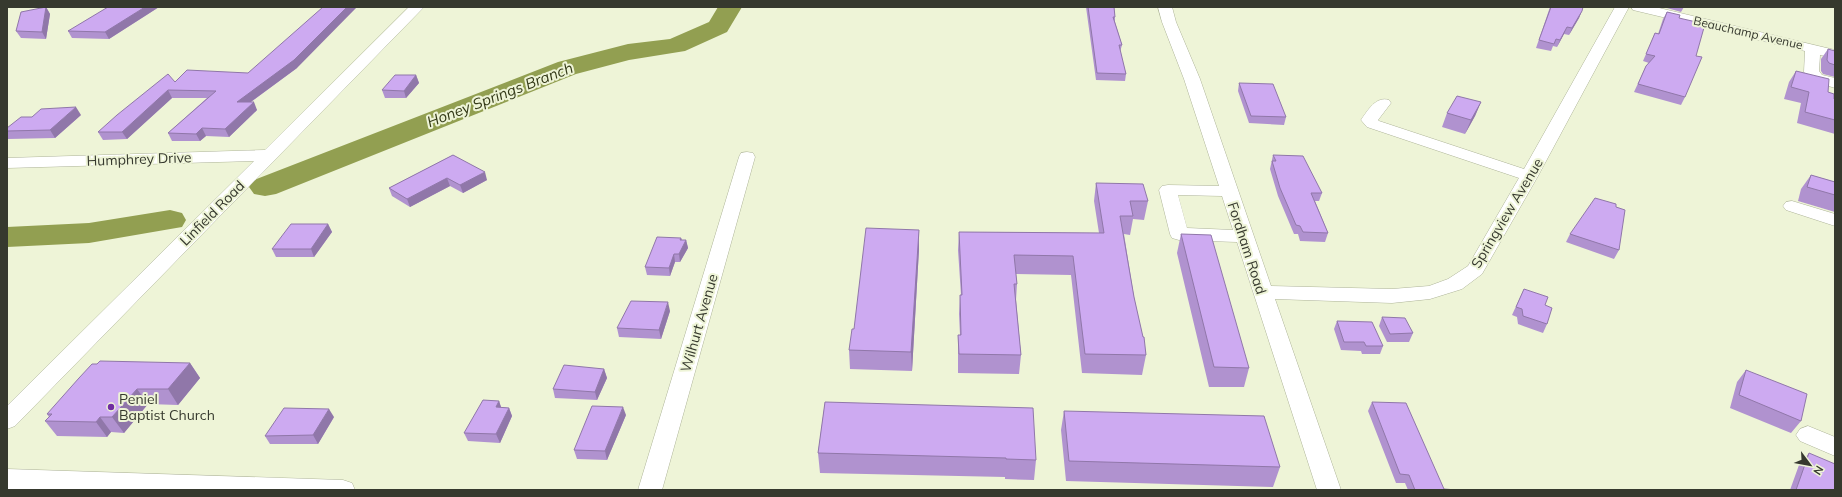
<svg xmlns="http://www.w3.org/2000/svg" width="1842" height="497" font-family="Mulish,sans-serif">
  <rect width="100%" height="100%" fill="#eef4d7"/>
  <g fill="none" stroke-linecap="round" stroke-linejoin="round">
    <path fill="#929f51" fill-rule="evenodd" d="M718,7H742L727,32L685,51L629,60L576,74L276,194L265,196L254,194L249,187L254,180L558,62L628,44L670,39L709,22Z
      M170,210L182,213L186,220L182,227L89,243L7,247V227L89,223Z"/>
    <g stroke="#aeb499" stroke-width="1">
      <path id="minor" d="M409,7H424L15,426L7,429V406L254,161L7,168V158L265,150Z
        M1158,7H1172L1176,22L1200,79L1271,286L1392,289L1429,286L1448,279L1468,266L1519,178L1367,127L1361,120C1368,110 1376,96 1389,100L1391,103L1378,120L1379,121L1524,169L1615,7H1629L1538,176L1482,274L1462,289L1430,299L1392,303L1275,299L1341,490H1317L1237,242L1179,240L1172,238L1170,234L1159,190L1162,186L1168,185L1219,186L1184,79L1162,22ZM1178,195L1222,196L1233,230L1187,228Z
        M1631,7H1655L1835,50V58L1820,55L1819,71L1822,75L1835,78V88C1823,84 1811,83 1804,72L1805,51L1633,10Z
        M747,152L753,153L755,157L662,490H638L739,157L741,153Z
        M1792,201L1835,214V226L1786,210L1783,206L1786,202Z
        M1808,426L1835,437V456L1800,441L1796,435L1800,429Z
        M7,469L343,480L352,483L355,490L7,489Z"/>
    </g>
    <use href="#minor" fill="#fff" fill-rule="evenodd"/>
  </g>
  <path fill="#b092cf" d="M46,7L50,14L46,39L21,38L16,31Z
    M159,7L109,39L72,38L68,31Z
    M1086,7H1114L1115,17V22L1122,45L1120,52L1126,74L1125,81L1096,80Z
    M1550,7H1583L1579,18L1569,35L1564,34L1557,47L1553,46L1551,51L1536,48Z
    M1667,7H1684L1681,12L1667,8Z
    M1667,12L1679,18L1685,97L1681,105L1634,92L1646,66L1649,63L1643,61L1655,33L1658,34L1663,19Z
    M1828,49L1835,51V77L1823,74L1821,71V59Z
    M297,68L251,102L257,110L229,137L206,136L200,141H172L168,133L207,98H172L127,139L103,140L98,132L175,82L248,73Z
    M1796,71L1828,92L1834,99L1835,100V134L1797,123L1801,103L1784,99L1789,82Z
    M416,75L419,83L406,98H385L382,90Z
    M1239,83L1286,117L1284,125L1249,123L1238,91Z
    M1481,102L1475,116L1465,134L1442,127L1447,113Z
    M81,115L55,138L8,139L7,137V131Z
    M453,155L487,180L463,193L450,186L410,207L392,196L389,188Z
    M1273,155L1322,193L1319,201H1315L1328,233L1325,242L1300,241L1298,234H1294L1278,196L1270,169Z
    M1811,175L1835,182V212L1798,201L1801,189Z
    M1096,183L1148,201L1144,220L1133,219L1130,235L1124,234L1134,297L1146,355L1142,375L1082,373L1071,275L1016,274L1017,284L1016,300L1021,355L1019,374L958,373V335H960L959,314L960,295H961L958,250L959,232L1099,233L1094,201Z
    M1616,207L1619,250L1614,259L1566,242L1570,234Z
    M328,224L332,232L314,257H276L272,249Z
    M919,230V249L912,371L850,369L849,350L854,329Z
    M1181,234L1249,368L1244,387H1209L1177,253Z
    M681,238L682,240H686L688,248L680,262H675L670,276L647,275L645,267Z
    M1524,289L1545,305L1547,324L1543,333L1518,324L1517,317L1512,315Z
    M670,311L661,339L619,337L617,328Z
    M1382,317L1413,333L1409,342H1387L1379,326Z
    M1337,321L1383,346L1380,354H1362L1361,351L1341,350L1334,329Z
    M190,363L200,378L178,405L148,404L124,433L111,432L107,437L57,436L45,421L49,417L47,414Z
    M604,369L607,378L597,400L555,398L553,389Z
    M1746,370L1801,421L1791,433L1730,408L1737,382Z
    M499,401L501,407L509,408L512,416L500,443L468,441L464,433Z
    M825,402L1036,460L1034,480L1005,479V477L820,473L818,453Z
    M1372,402L1444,489L1457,490H1408L1405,483H1396L1368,411Z
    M1064,411L1280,467L1273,487L1066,481L1061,430Z
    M626,415L607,460L577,459L574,450Z
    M334,417L318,444H270L265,436Z
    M1809,453L1835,490H1790L1799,465Z"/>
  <path fill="#9077a9" d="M46,7L50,14L46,39L42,32Z
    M145,7H159L109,39L105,32Z
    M347,7H357L297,68L241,109L237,102Z
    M1582,11L1579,18L1569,35L1572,28Z
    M1567,27L1564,34L1557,47L1560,40Z
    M416,75L419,83L406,98L404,91Z
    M168,90L172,98L127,139L122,132Z
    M254,102L257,110L229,137L225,129Z
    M1481,102L1475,116L1465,134L1471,120Z
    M76,107L81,115L55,138L50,130Z
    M202,128L206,136L200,141L196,134Z
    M485,172L487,180L463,193L460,185Z
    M447,178L450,186L410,207L407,199Z
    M328,224L332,232L314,257L311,249Z
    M919,230V249L912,371L911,352Z
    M681,238L683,246L686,240L688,248L680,262L679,254Z
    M674,254L675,262L670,276L669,268Z
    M668,302L670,311L661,339L659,330Z
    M190,363L200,378L178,405L168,389Z
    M604,369L607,378L597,400L595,392Z
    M137,389L148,404L124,433L112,417Z
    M499,401L502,410L496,407Z
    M623,407L626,415L607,460L605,451Z
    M509,408L512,416L500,443L496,434Z
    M329,409L334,417L318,444L313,435Z
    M100,417L111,432L107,437L96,422Z"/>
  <path fill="#cdaaf1" stroke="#9077a9" d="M46,7L42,32L16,31L21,12Z
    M108,7H145L105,32L68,31Z
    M323,7H347L294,60L237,102H254L225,129L202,128L196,134L168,133L216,91L168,90L122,132H98L117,115L168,74L175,82L187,70L248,73Z
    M1088,7H1114L1115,17H1113L1122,45H1119L1126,74L1097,73Z
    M1551,7H1583L1582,11L1572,28L1567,27L1560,40L1556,39L1554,44L1539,40Z
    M1667,12L1680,15L1679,18L1705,24L1696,56L1702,57L1685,97L1638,84L1646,66L1655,56L1646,54L1655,33L1659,34Z
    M1828,49L1835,51V65L1829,63L1827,60Z
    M1796,71L1829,79L1828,92L1834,94V99L1835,100V120L1805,112L1809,92L1791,87Z
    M395,75H416L404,91L382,90Z
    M1239,83L1273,84L1286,117L1251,116Z
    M1457,96L1481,102L1471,120L1447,113Z
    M76,107L50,130L7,131V128L21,117H32L41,109Z
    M453,155L485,172L460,185L447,178L407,199L389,188Z
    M1273,155L1303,156L1322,193H1311L1328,233L1303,232L1300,226L1296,225L1280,188L1272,161H1276Z
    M1811,175L1835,182V195L1807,187Z
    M1096,183L1143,184L1148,201H1130L1133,216H1120L1134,297L1143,337H1144L1146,355L1085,354L1073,256L1014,255L1017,284H1014L1021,355L959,354L958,335H961L960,295H962L959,232L1104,233Z
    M1595,198L1616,204V207L1625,210L1619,250L1570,234Z
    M291,224H328L311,249H272Z
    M866,228L919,230L911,352L849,350L852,329H854Z
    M1181,234L1211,235L1249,368L1214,367Z
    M657,237L681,238L680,240H686L679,254H674L669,268L645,267Z
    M1524,289L1548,297L1545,305L1552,308L1547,324L1523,316L1522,309L1516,307Z
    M631,301L668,302L659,330L617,328Z
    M1382,317L1405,318L1413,333L1390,334Z
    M1337,321L1372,322L1383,346H1366L1364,342H1344Z
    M100,361L190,363L168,389H137L112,417H100L96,422L45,421L52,414H47L79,378L92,364H97Z
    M564,365L604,369L595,392L553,389Z
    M1746,370L1807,394L1801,421L1739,395Z
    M483,400L499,401L496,407L509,408L496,434L464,433Z
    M825,402L1033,408L1036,460L1006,459V458L818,453Z
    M1372,402L1406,403L1444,489L1457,490H1415L1409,475L1400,474Z
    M592,406L623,407L605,451L574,450Z
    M284,408L329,409L313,435L265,436Z
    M1064,411L1264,416L1280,467L1069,461Z
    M1809,453L1835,464V490H1796Z"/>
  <circle fill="#702da2" stroke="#eef4d7" stroke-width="1.5" cx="111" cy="407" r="4"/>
  <g text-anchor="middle" stroke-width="4" stroke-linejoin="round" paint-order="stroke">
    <g font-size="12" fill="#36392e" stroke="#eef4d7">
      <text transform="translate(1748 33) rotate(13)" y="4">Beauchamp Avenue</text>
    </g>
    <g font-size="14" fill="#36392e" stroke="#eef4d7">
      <text transform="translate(139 159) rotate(-2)" y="5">Humphrey Drive</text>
      <text transform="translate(212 213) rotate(-45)" y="5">Linfield Road</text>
      <text transform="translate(1507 213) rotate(-59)" y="5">Springview Avenue</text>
      <text transform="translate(1247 248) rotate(72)" y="5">Fordham Road</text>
      <text transform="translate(699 323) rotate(-74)" y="5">Wilhurt Avenue</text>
    </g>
    <g font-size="14" fill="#36392e" stroke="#eef4d7" text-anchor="start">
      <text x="119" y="404">Peniel<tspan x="119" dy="16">Baptist Church</tspan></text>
    </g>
    <g font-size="15" font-style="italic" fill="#333917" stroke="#eef4d7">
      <text transform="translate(500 95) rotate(-21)" y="5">Honey Springs Branch</text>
    </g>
  </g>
  <rect width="1842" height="497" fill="none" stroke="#36392e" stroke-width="16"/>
  <g transform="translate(1810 465) rotate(122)" stroke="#eef4d7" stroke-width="3" paint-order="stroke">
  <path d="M0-3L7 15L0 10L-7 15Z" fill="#36392e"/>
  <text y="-6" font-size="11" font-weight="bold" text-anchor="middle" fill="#36392e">N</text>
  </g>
</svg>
